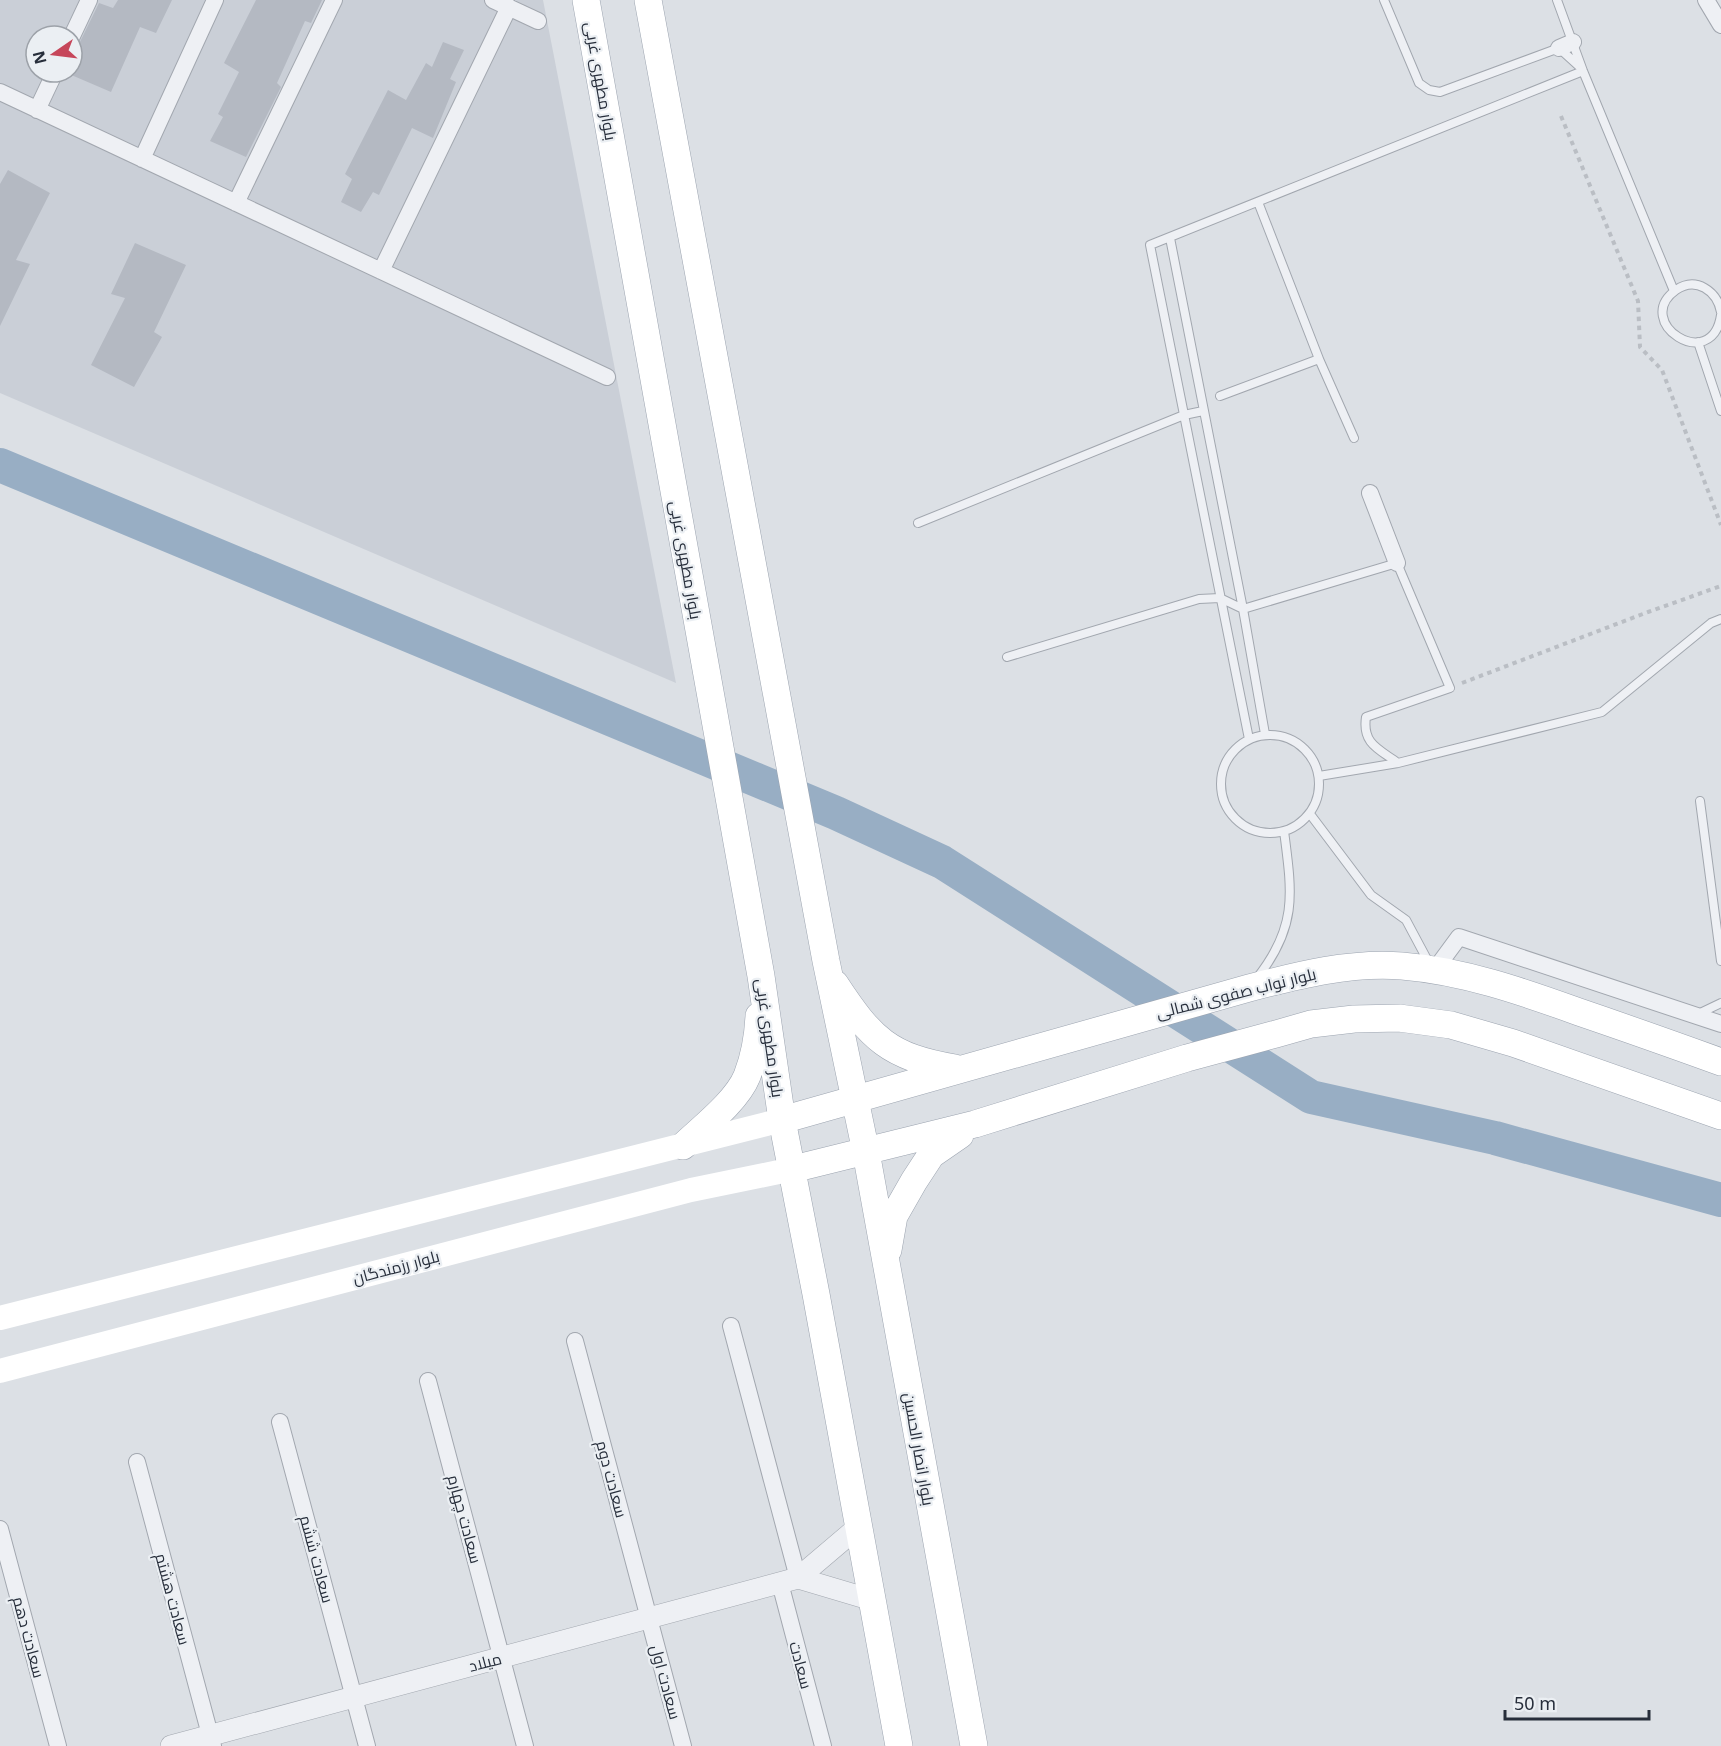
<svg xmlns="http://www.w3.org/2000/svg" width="1721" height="1746" font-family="'Noto Sans',Cairo,sans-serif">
  <rect width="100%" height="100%" fill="#dce0e5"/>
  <path fill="#cacfd7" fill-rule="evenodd" d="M0,0H543L676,683L0,393ZM36,36H72V72H36Z"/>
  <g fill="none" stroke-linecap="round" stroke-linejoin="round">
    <path stroke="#98aec4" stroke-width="34" d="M0,465L836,813L942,862L1311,1097L1495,1138L1721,1200"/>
  </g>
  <path fill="#b4b9c2" d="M118,0H172L156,33L140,27L111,92L69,74L72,72V67L79,51L77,48L99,3L113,8Z
    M256,0H322L311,23L305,21L277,83L281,87L246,157L210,141L223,117L218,114L239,72L224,63Z
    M443,42L464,50L450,79L456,82L433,138L412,128L379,195L373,192L361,212L341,202L352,179L345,174L388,90L406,100L426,63L432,67Z
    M8,170L50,193L16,260L30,264L0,326V184Z
    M135,243L186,265L154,332L162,337L134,387L91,365L125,298L111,294Z"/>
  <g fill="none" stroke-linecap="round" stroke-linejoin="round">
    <g stroke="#a2a7af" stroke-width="10">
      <path id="service" d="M1384,0L1419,83L1429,90L1440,92L1559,48L1581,68
        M1557,0L1583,71L1674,291
        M1258,202L1319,359
        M1170,238L1243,609L1265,734
        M1721,312C1717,291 1696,276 1676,290C1631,322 1712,375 1721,315
        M1698,342L1721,411
        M1220,396L1319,359L1354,438
        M918,523L1184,415L1203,411
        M1007,657L1199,599L1220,598L1243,609L1397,563L1450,688L1366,717C1362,744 1379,749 1398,763
        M1221 784a49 49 0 1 1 98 0a49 49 0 1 1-98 0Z
        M1249,739L1150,245L1583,71
        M1319,776L1398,763L1602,712L1711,623L1721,619
        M1700,801L1721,961
        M1310,814L1371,895L1406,920L1429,963
        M1257,978C1298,926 1292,893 1284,831
        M1698,1014L1721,1003"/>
    </g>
    <g stroke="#a2a7af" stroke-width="18">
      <path id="minor" d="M493,0L538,21
        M1706,0L1721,25
        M72,36L89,0
        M1559,48L1573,42
        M0,92L607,377
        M37,110L55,72
        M142,159L215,0
        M236,203L334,0
        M381,271L509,7
        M1370,493L1397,563
        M1434,971L1459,937L1721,1024
        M731,1326L798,1578
        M575,1341L683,1746
        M428,1381L525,1746
        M280,1422L367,1746
        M137,1462L213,1746
        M0,1529L58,1746
        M780,1583L823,1746"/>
    </g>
    <g stroke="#a2a7af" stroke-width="22">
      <path id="tertiary" d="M798,1578L872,1600
        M171,1746L798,1578L858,1527"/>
    </g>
    <g stroke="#9ca4b0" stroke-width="28">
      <path id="primary" d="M586,0L761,976L782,1120L816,1294L899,1746
        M648,0L826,961L866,1152L974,1746
        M835,984C871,1039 889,1057 955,1068
        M782,1120L1249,988C1299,975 1350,962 1402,966C1463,971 1521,991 1579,1012C1626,1028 1674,1045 1721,1062
        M683,1146C702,1128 737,1101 747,1076C754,1058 758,1036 759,1016
        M793,1169L975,1124L1187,1058L1276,1034L1311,1024L1354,1019L1399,1018L1451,1025L1513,1043L1721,1116
        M888,1250L894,1216L914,1181L931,1155L960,1135"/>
    </g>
    <path stroke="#babec4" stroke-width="4" stroke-dasharray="4.5 4.5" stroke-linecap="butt" d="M1561,116L1638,301L1640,347L1662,370L1721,525
      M1462,683L1648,612L1721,586"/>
    <use href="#service" stroke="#eef0f4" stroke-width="8"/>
    <use href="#minor" stroke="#eef0f4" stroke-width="16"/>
    <use href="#tertiary" stroke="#eef0f4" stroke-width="21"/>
    <path stroke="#fff" stroke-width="24" d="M0,1318L782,1120
      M0,1371L691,1190L793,1169"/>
    <use href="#primary" stroke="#fff" stroke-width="27"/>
  </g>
  <g text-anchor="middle" stroke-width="4.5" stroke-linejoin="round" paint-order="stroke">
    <g font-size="16" fill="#272e3b" stroke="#ebeff3">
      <text transform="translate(601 81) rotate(80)" y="6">بلوار مطهری غربی</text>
      <text transform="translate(686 560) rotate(80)" y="6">بلوار مطهری غربی</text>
      <text transform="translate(1236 993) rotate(-14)" y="6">بلوار نواب صفوی شمالی</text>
      <text transform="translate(770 1038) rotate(82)" y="6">بلوار مطهری غربی</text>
      <text transform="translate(396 1267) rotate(-15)" y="6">بلوار رزمندگان</text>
      <text transform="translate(919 1449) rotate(80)" y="6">بلوار انصار الحسین</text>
      <text transform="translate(612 1479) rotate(75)" y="6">سعادت دوم</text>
      <text transform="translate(465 1519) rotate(75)" y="6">سعادت چهارم</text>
      <text transform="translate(317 1559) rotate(75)" y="6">سعادت ششم</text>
      <text transform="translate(173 1599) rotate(75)" y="6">سعادت هشتم</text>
      <text transform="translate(29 1637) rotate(75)" y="6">سعادت دهم</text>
      <text transform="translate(485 1662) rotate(-15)" y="6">میلاد</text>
      <text transform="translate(801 1665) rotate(75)" y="6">سعادت</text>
      <text transform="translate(666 1682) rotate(75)" y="6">سعادت اول</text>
    </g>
  </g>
  <g transform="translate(54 54) rotate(256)"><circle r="28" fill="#ebeff3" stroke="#9da2a9" stroke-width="1.5"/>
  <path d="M0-4.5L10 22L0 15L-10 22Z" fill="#c6465a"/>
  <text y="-9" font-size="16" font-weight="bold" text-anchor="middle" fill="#272e3b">N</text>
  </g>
  <path d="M1505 1710v9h144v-9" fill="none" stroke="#272e3b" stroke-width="3"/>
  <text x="1514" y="1710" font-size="18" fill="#272e3b" stroke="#ebeff3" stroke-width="4.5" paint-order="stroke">50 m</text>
</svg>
